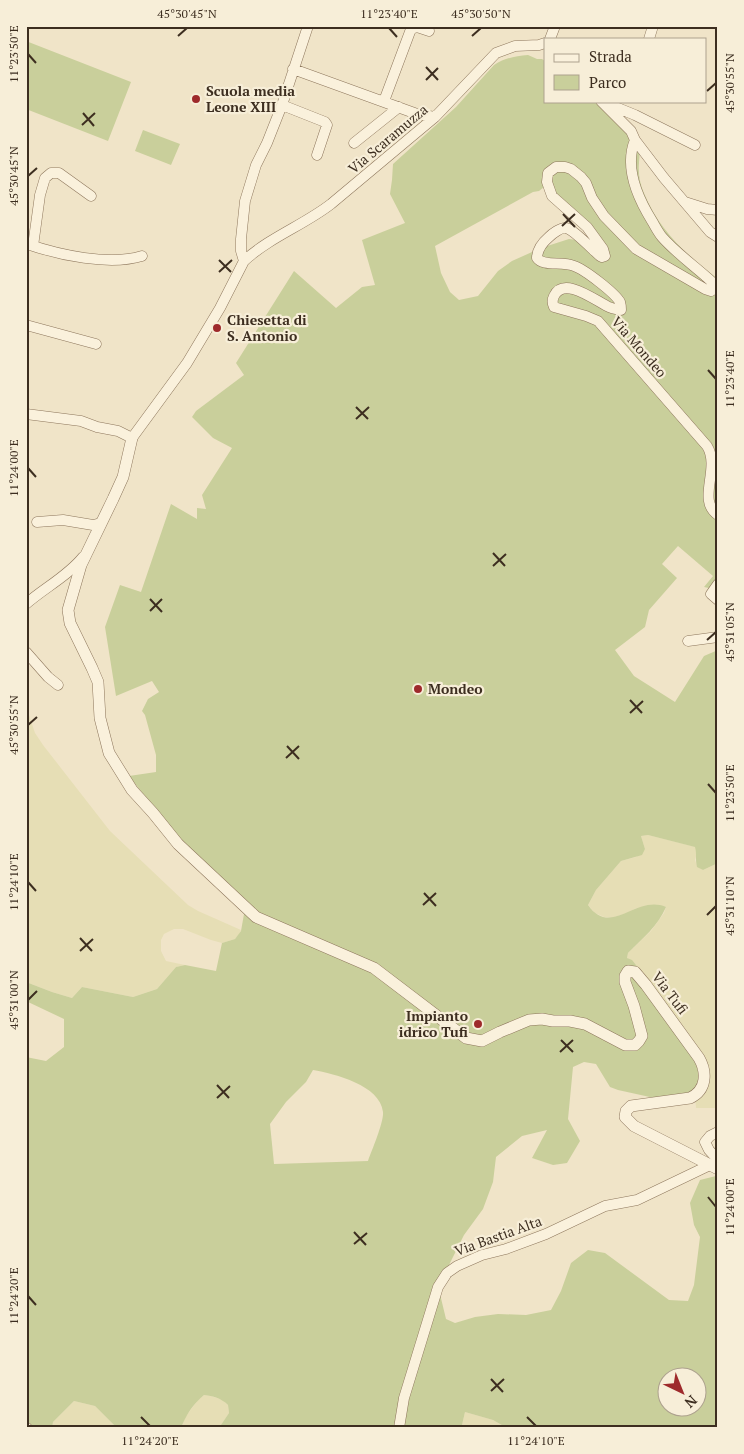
<svg xmlns="http://www.w3.org/2000/svg" width="744" height="1454" font-family="'PT Serif',serif">
  <rect width="100%" height="100%" fill="#f0e4c8"/>
  <path fill="#e6deb5" d="M27,673L29,715L35,733L43,745L110,831L188,905L198,911L241,930L239,935L235,939L222,943L211,940L183,929H174L164,934L161,940V951L166,961L185,965L176,967L157,989L133,997L82,987L72,998L52,992L26,982V674Z
    M648,835L696,847L697,853L695,860L697,866L703,870L718,863V1108H696L691,1041L636,965L627,958L628,953L651,931L664,913L666,907L636,908L628,913L614,917H604L595,913L588,905L596,890L621,861L636,857L645,849L641,836Z
    M204,1395L211,1396L223,1400L228,1405L229,1413L221,1426L219,1428H181L186,1416L198,1400Z
    M74,1401L95,1406L117,1428H52L53,1422Z
    M465,1412L493,1420L507,1428H462V1425Z"/>
  <path fill="#c9cf9b" fill-rule="evenodd" d="M26,41L131,82L108,141L26,109Z
    M528,55L537,59H542L545,61V101H600C615,116 632,131 639,152C640,156 639,160 639,163C638,174 640,184 644,193C660,232 686,254 718,279V590L704,587L713,576L678,546L662,564L677,578L649,610L645,627L615,650L634,676L675,702L704,656L718,650V863L703,870L697,867C695,859 697,854 695,847L648,835L641,836L645,849L642,855L621,861L596,890L588,905C611,938 636,894 666,907C658,926 642,939 628,953L627,958L632,960L636,965L691,1041L704,1090L668,1101L618,1090L610,1087L596,1064L584,1062L573,1067L568,1119L580,1141L567,1163L553,1165L532,1158L547,1130L522,1136L496,1157L493,1182L483,1209L464,1235L448,1267L439,1290L446,1319L455,1323L475,1317L498,1314L526,1315L551,1310L561,1291L571,1263L588,1250L605,1253L669,1300L688,1301L694,1285L700,1237L694,1225L690,1203L700,1180L716,1176H718V1428H507L493,1420L465,1412L462,1425V1428H219L229,1413L228,1405C221,1398 213,1396 204,1395C193,1404 186,1415 181,1428H117L95,1406L74,1401L53,1422L52,1428H26V1057L46,1061L64,1047V1019L26,1001V982L52,992L72,998L82,987L133,997L157,989L176,967L185,965L216,971L222,943L235,939L241,931L244,914L248,916L196,861L129,776L156,772V755L145,715L142,711L148,699L159,692L152,681L116,696L105,627L120,585L141,592L171,504L197,519V508L206,509L202,495L232,448L213,438L192,417L196,411L244,375L236,363L294,271L336,308L362,287L375,285L362,240L405,223L390,194L392,180L393,164L456,107L494,65C505,58 515,56 528,55ZM544,187L594,242L569,239L541,248L512,261L498,271L478,296L459,300L450,292L441,273L435,246L533,192L539,191ZM313,1070C335,1074 380,1085 383,1112C384,1122 372,1150 368,1161L274,1164L270,1124L286,1102L306,1082ZM666,1376H696V1406H666Z
    M143,130L180,144L171,165L135,151Z"/>
  <g fill="none" stroke-linecap="round" stroke-linejoin="round">
    <g stroke="#8d765c" stroke-width="11">
      <path id="minor" d="M550,39L555,26
        M649,39L653,26
        M293,69L417,114L435,117
        M384,101L411,29L417,27L429,31
        M601,101L631,131L635,140L664,178L710,232L718,237
        M608,104L635,115L695,145
        M282,105L325,122L327,125L317,155
        M635,140C624,167 637,197 652,221C655,226 658,232 662,237C677,254 696,267 712,282L714,289L711,291L705,289L636,249L604,216L592,198L586,183L581,177L571,169L565,167H556L548,173L547,182L552,196L587,227L603,249L605,256L602,257L600,256C594,251 573,229 566,228C561,227 552,234 549,237C542,243 537,249 537,258C543,267 562,261 574,266C584,269 615,293 620,302C621,305 621,307 621,310C617,309 613,309 609,307C597,302 564,275 554,296C552,300 552,303 554,307L586,316L598,321L707,446C721,469 696,500 718,515
        M354,143L399,107
        M685,202L707,209L718,210
        M27,244C59,255 109,266 142,256
        M33,246L40,195L45,178L51,173H59L91,196
        M244,261C270,237 304,225 331,204L435,117L496,53L515,46L539,45L545,43
        M26,325L96,344
        M26,414L81,421L97,427L118,431L132,438L187,363L220,308L244,261L241,251V239L245,201L256,165L267,143L282,105L308,26
        M37,522L63,520L93,525L101,523
        M718,584L711,594L718,600
        M26,604C44,588 68,576 83,557
        M688,641L718,637
        M26,652L48,677L58,685
        M718,1132L710,1136L705,1142L709,1150L718,1160
        M26,1428H27
        M399,1428L404,1398L438,1287L447,1273L457,1266L482,1255L506,1249L546,1234L605,1206L637,1200L710,1165"/>
    </g>
    <g stroke="#8d765c" stroke-width="12">
      <path id="tertiary" d="M132,438L123,477L113,499L81,565L68,610L70,623L92,668L98,682L100,718L109,753L132,790L153,813L178,844L256,917L374,968L466,1038L482,1041L500,1032L529,1020L542,1019L553,1021H570L585,1024L625,1045H635L639,1041L642,1036L634,1006L625,982V976L628,971L635,972L646,985L699,1058C707,1072 707,1090 690,1098L631,1106L626,1111L625,1117L634,1126L718,1169"/>
    </g>
    <use href="#minor" stroke="#faf1dc" stroke-width="10"/>
    <use href="#tertiary" stroke="#faf1dc" stroke-width="11"/>
  </g>
  <path fill="none" stroke="#3d2e20" stroke-width="2" d="M389,28L397,37M178,36L187,28M472,36L481,28M28,54L36,63M426,67L438,80M426,80L438,68M707,91L716,83M83,113L94,126M82,125L95,113M28,176L37,168M563,214L575,227M562,226L575,214M219,260L231,272M219,272L232,260M708,370L716,379M356,407L368,419M356,419L369,407M28,468L36,477M493,553L505,566M493,566L506,554M150,599L162,612M150,611L162,599M707,640L716,632M630,700L642,713M630,713L643,701M28,725L37,717M287,746L299,759M286,758L299,746M708,784L716,793M28,882L36,891M424,893L436,906M423,905L436,893M707,915L716,906M80,938L92,951M80,951L93,939M28,1000L37,991M561,1040L573,1052M560,1052L573,1040M217,1085L229,1098M217,1098L230,1086M708,1197L716,1207M354,1232L366,1245M354,1244L367,1233M28,1296L36,1305M491,1379L503,1392M491,1391L504,1379M141,1417L150,1426M527,1417L536,1426"/>
  <g fill="#9e2a2b" stroke="#f7eed8" stroke-width="2">
    <circle cx="196" cy="99" r="5"/>
    <circle cx="217" cy="328" r="5"/>
    <circle cx="418" cy="689" r="5"/>
    <circle cx="478" cy="1024" r="5"/>
  </g>
  <g text-anchor="middle" stroke-width="4.5" stroke-linejoin="round" paint-order="stroke">
    <g font-size="14" font-weight="bold" fill="#3d2e20" stroke="#f7eed8" text-anchor="start">
      <text x="206" y="96">Scuola media<tspan x="206" dy="16">Leone XIII</tspan></text>
      <text x="227" y="325">Chiesetta di<tspan x="227" dy="16">S. Antonio</tspan></text>
      <text x="428" y="694">Mondeo</text>
      <text x="468" y="1021" text-anchor="end">Impianto<tspan x="468" dy="16">idrico Tufi</tspan></text>
    </g>
    <g font-size="14" fill="#3d2e20" stroke="#f7eed8">
      <text transform="translate(388 139) rotate(-40)" y="5">Via Scaramuzza</text>
      <text transform="translate(639 347) rotate(49)" y="5">Via Mondeo</text>
      <text transform="translate(670 993) rotate(53)" y="5">Via Tufi</text>
      <text transform="translate(498 1236) rotate(-20)" y="5">Via Bastia Alta</text>
    </g>
  </g>
  <rect width="744" height="1454" fill="none" stroke="#f7eed8" stroke-width="55"/>
  <rect x="544" y="38" width="162" height="65" fill="#f7eed8" stroke="#ada18e"/>
  <rect x="554" y="54" width="25" height="8" fill="#faf1dc" stroke="#ada18e"/>
  <text x="589" y="62" font-size="15" fill="#3d2e20">Strada</text>
  <rect x="554" y="75" width="25" height="15" fill="#c9cf9b" stroke="#ada18e"/>
  <text x="589" y="88" font-size="15" fill="#3d2e20">Parco</text>
  <g transform="translate(682 1392) rotate(137)"><circle r="24" fill="#f7eed8" stroke="#ada18e"/>
  <path d="M0-4L9 19L0 12L-9 19Z" fill="#9e2a2b"/>
  <text y="-8" font-size="14" font-weight="bold" text-anchor="middle" fill="#3d2e20">N</text>
  </g>
  <rect x="28" y="28" width="688" height="1398" fill="none" stroke="#3d2e20" stroke-width="2"/>
  <g font-size="12" text-anchor="middle" fill="#3d2e20">
    <text x="187" y="18">45°30'45"N</text>
    <text x="389" y="18">11°23'40"E</text>
    <text x="481" y="18">45°30'50"N</text>
    <text transform="translate(14 54) rotate(-90)" y="4">11°23'50"E</text>
    <text transform="translate(730 83) rotate(-90)" y="4">45°30'55"N</text>
    <text transform="translate(14 176) rotate(-90)" y="4">45°30'45"N</text>
    <text transform="translate(730 379) rotate(-90)" y="4">11°23'40"E</text>
    <text transform="translate(14 468) rotate(-90)" y="4">11°24'00"E</text>
    <text transform="translate(730 632) rotate(-90)" y="4">45°31'05"N</text>
    <text transform="translate(14 725) rotate(-90)" y="4">45°30'55"N</text>
    <text transform="translate(730 793) rotate(-90)" y="4">11°23'50"E</text>
    <text transform="translate(14 882) rotate(-90)" y="4">11°24'10"E</text>
    <text transform="translate(730 906) rotate(-90)" y="4">45°31'10"N</text>
    <text transform="translate(14 1000) rotate(-90)" y="4">45°31'00"N</text>
    <text transform="translate(730 1207) rotate(-90)" y="4">11°24'00"E</text>
    <text transform="translate(14 1296) rotate(-90)" y="4">11°24'20"E</text>
    <text x="150" y="1445">11°24'20"E</text>
    <text x="536" y="1445">11°24'10"E</text>
  </g>
</svg>
